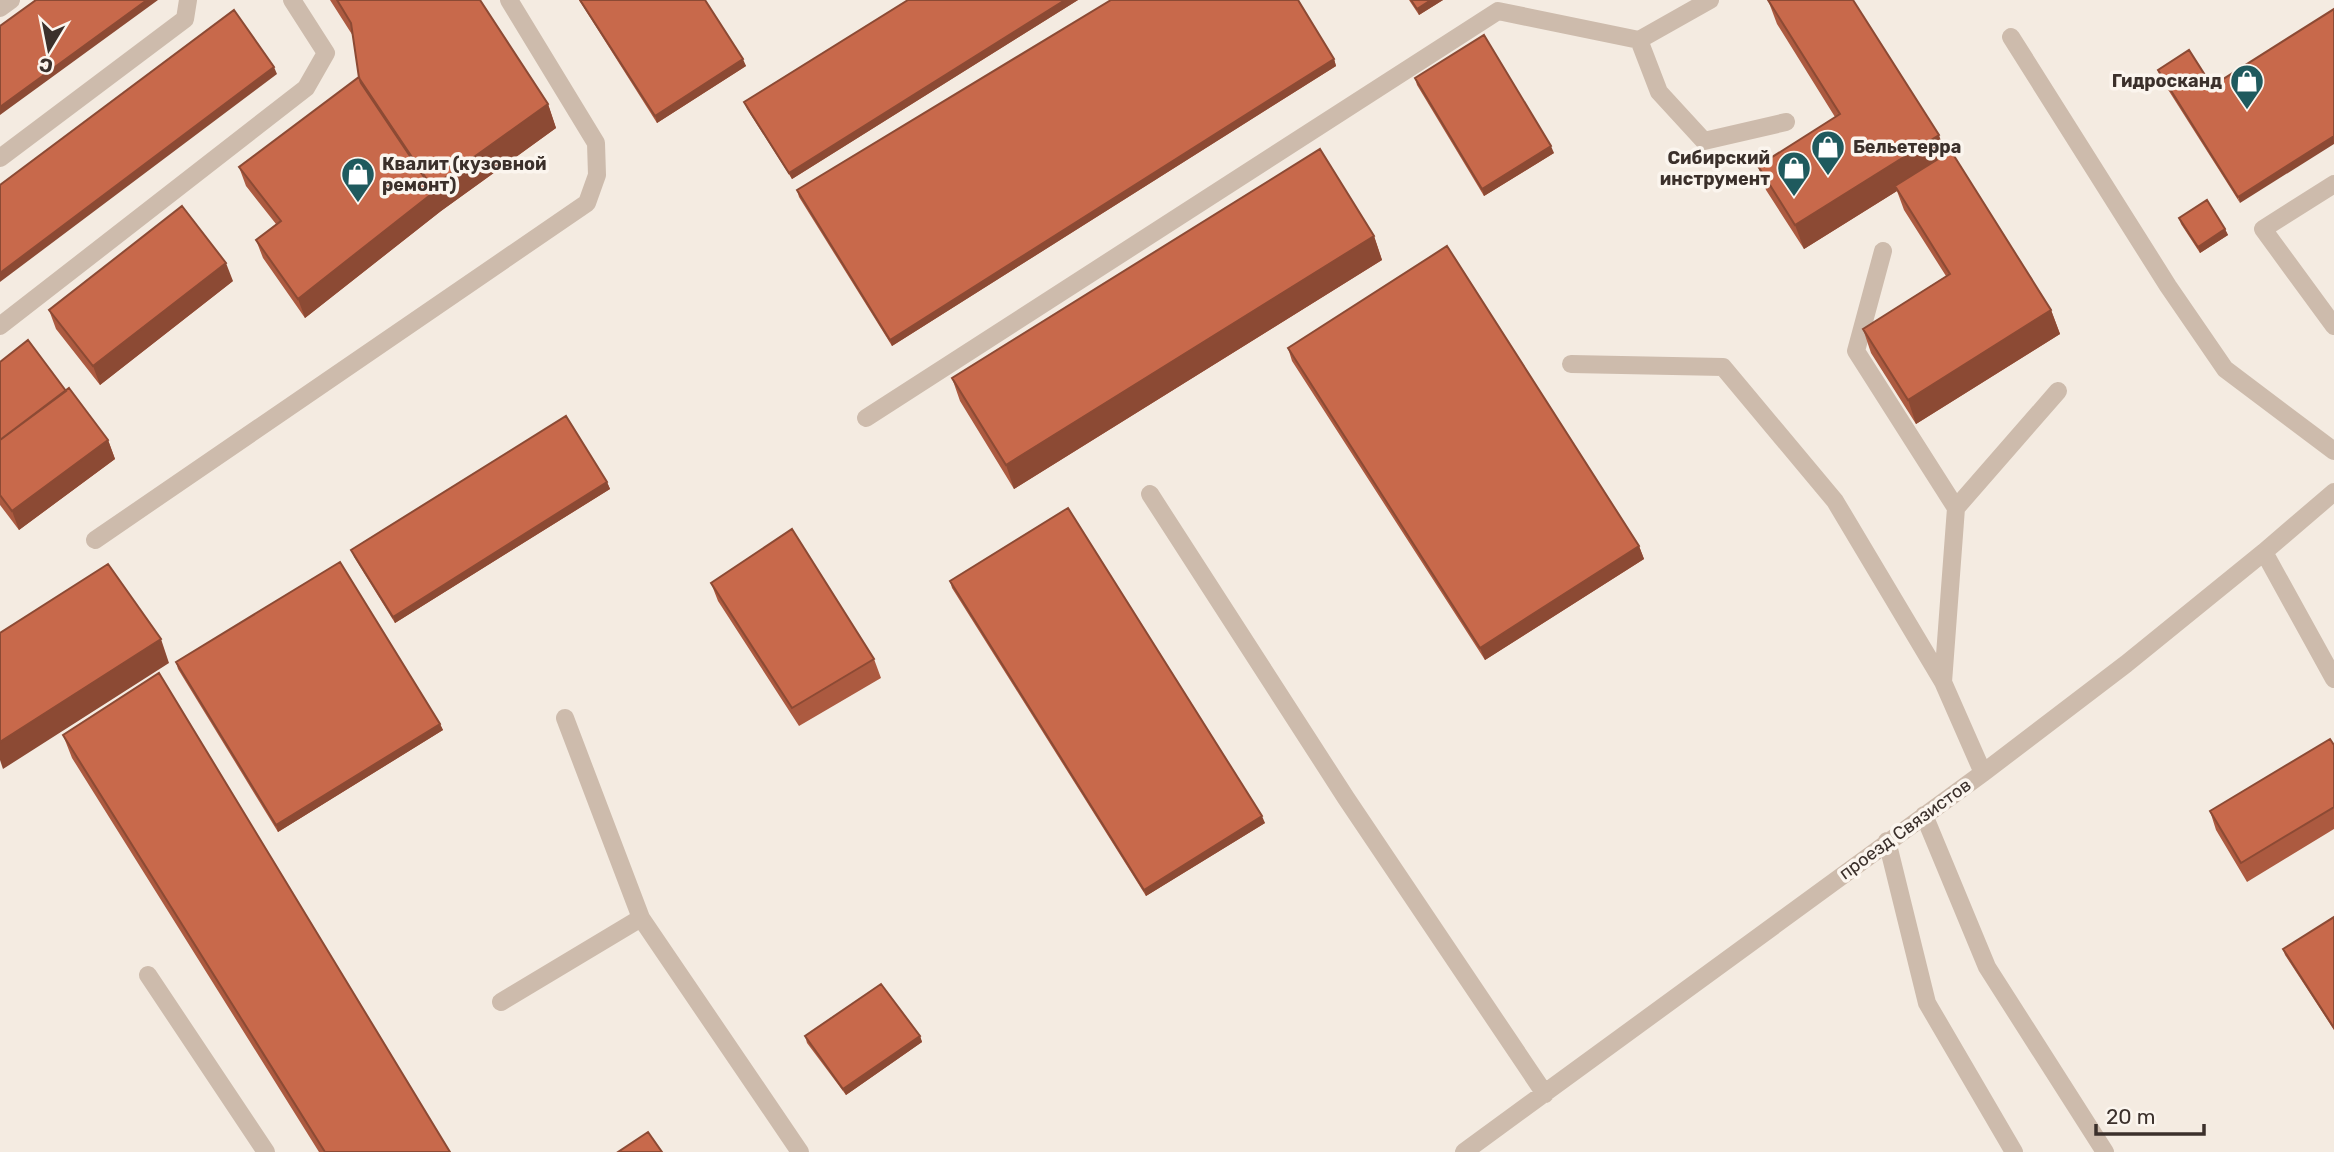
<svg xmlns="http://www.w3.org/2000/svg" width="2334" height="1152" font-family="Rubik,sans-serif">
  <rect width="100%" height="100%" fill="#f4ebe1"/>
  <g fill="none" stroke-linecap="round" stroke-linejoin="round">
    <path stroke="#cdbbac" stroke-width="18" d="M0,8L11,0
      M2011,37L2168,286L2225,369L2334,451
      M1639,40L1659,92L1704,141L1786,122
      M0,158L185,19L188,0
      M2334,184L2263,229L2334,326
      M1883,251L1856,351L1956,508
      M0,326L306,88L326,53L292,0
      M1571,364L1723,367L1835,501L1943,682L1983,773
      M866,418L1498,11L1639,40L1710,0
      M1150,494L1346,798L1545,1094
      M95,540L587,203L597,175L596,143L509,0
      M2271,546L2264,552L2334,679
      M1943,682L1956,508L2058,391
      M565,718L641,918
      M1924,815L1987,967L2105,1152
      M1887,841L1927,1003L2014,1152
      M148,975L266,1152
      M501,1002L641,918L800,1152
      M1464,1152L1983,773L2126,664L2264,552L2334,492"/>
  </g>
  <path fill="#ac5a40" d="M330,0H480L548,104L556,128L441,211L305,318L263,258L256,240L276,224L246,186L239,167L359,77L353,36Z
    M579,0H705L746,66L657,123Z
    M908,0H1078L792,179L747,109L744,102Z
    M1409,0H1443L1419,15Z
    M1768,0L1946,155L2051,310L2060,334L1916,424L1871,353L1863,329L1946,276L1904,210L1897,191L1804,249L1766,190L1758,166L1835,117L1777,24Z
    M2189,50L2240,203L2160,77L2158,70Z
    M1334,59L1336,66L892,346L799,197L797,190Z
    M1415,78L1554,153L1484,196L1417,85Z
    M2179,218L2225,229L2228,235L2200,253L2181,224Z
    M1374,236L1382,260L1014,489L960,401L952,378Z
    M233,281L100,385L56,329L49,310Z
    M1288,348L1639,546L1644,559L1485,660L1292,361Z
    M0,362L66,391L108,440L115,459L19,530L0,505Z
    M607,482L610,489L395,623L354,557L351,550Z
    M950,581L1265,823L1146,896L952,588Z
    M711,583L874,659L881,678L799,726L718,601Z
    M176,662L440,724L443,730L278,832L178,669Z
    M63,735L450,1152H319L72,758Z
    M2334,745V829L2247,882L2216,830L2210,811Z
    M2334,917V1030L2285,955L2283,949Z
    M805,1036H920L922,1042L846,1095L807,1043Z"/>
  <path fill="#8c4a34" d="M147,0H158L0,115V107Z
    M1065,0H1078L792,179L789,173Z
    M1431,0H1443L1419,15L1417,9Z
    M743,59L746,66L657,123L655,116Z
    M1334,59L1336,66L892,346L890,340Z
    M274,67L277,74L0,282V273Z
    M548,104L556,128L441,211L305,318L298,299L434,192L432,187Z
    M1939,135L1947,159L1895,186L1897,191L1804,249L1795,225Z
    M2334,136V144L2240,203L2238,197Z
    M1551,146L1554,153L1484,196L1482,189Z
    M2225,229L2228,235L2200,253L2198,247Z
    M1374,236L1382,260L1014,489L1006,465Z
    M226,263L233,281L100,385L93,366Z
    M2051,310L2060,334L1916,424L1908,400Z
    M108,440L115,459L19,530L12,511Z
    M607,482L610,489L395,623L393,617Z
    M1639,546L1644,559L1485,660L1480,648Z
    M161,639L169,663L3,769L0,760V742Z
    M440,724L443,730L278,832L276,825Z
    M1262,816L1265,823L1146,896L1144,890Z
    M920,1036L922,1042L846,1095L843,1089Z"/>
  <path fill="#c8694b" stroke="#8c4a34" stroke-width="2" d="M36,0H147L0,107V26Z
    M337,0H480L548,104L432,187L359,78L351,23Z
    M580,0H705L743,59L655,116Z
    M908,0H1065L789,173L744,102Z
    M1111,0H1298L1334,59L890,340L797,190Z
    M1411,0H1431L1417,9Z
    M1768,0H1853L1939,135L1795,225L1758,166L1840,114Z
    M2334,9V136L2238,197L2158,70L2189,50L2212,86Z
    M234,10L274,67L0,273V185Z
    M1484,35L1551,146L1482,189L1415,78Z
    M359,77L361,83L434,192L298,299L256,240L281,221L239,167Z
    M1320,149L1374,236L1006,465L952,378Z
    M1951,151L2051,310L1908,400L1863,329L1950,274L1895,186Z
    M2207,200L2225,229L2198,247L2179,218Z
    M182,206L226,263L93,366L49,310Z
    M1447,246L1639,546L1480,648L1288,348Z
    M28,340L66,391L0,440V362Z
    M69,388L108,440L12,511L0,495V440Z
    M566,416L607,482L393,617L351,550Z
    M1068,508L1262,816L1144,890L950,581Z
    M792,529L874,659L792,708L711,583Z
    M340,562L440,724L276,825L176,662Z
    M108,564L161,639L0,742V633Z
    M159,673L450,1152H325L63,735Z
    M2330,739L2334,745V807L2241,863L2210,811Z
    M2334,917V1028L2283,949Z
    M881,984L920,1036L843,1089L805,1036Z
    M648,1132L662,1152H618Z"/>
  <defs>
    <g id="shop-pin" transform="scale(1.75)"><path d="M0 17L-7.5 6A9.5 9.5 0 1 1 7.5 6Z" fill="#1f5a5e" stroke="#fbf5ee"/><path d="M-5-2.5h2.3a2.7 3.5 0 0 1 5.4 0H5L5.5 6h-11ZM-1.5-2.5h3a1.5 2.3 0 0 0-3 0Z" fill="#fff"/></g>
  </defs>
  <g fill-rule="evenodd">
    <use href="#shop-pin" x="2247" y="81"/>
    <use href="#shop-pin" x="1828" y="147"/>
    <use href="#shop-pin" x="1794" y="168"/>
    <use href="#shop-pin" x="358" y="174"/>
  </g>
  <g text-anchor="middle" stroke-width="7" stroke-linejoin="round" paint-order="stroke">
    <g font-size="18" font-weight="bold" fill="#3b302b" stroke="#fbf5ee" text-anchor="end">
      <text x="2222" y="87">Гидросканд</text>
      <text x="1853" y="153" text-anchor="start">Бельетерра</text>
      <text x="1770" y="164">Сибирский<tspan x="1770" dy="21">инструмент</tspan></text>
      <text x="382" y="170" text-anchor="start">Квалит (кузовной<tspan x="382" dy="21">ремонт)</tspan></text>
    </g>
    <g font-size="18" fill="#3b302b" stroke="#fbf5ee">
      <text transform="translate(1905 829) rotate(-36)" y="6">проезд Связистов</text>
    </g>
  </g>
  <g transform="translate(49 49) rotate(190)" stroke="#fbf5ee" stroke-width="5" paint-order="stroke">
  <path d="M0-5L12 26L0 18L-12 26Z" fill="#3b302b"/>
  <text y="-10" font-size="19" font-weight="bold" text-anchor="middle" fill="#3b302b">С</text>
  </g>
  <path d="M2096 1124v10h108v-10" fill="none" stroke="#3b302b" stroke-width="3.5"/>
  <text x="2106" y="1124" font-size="21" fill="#3b302b" stroke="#fbf5ee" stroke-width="5" paint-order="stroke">20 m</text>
</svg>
